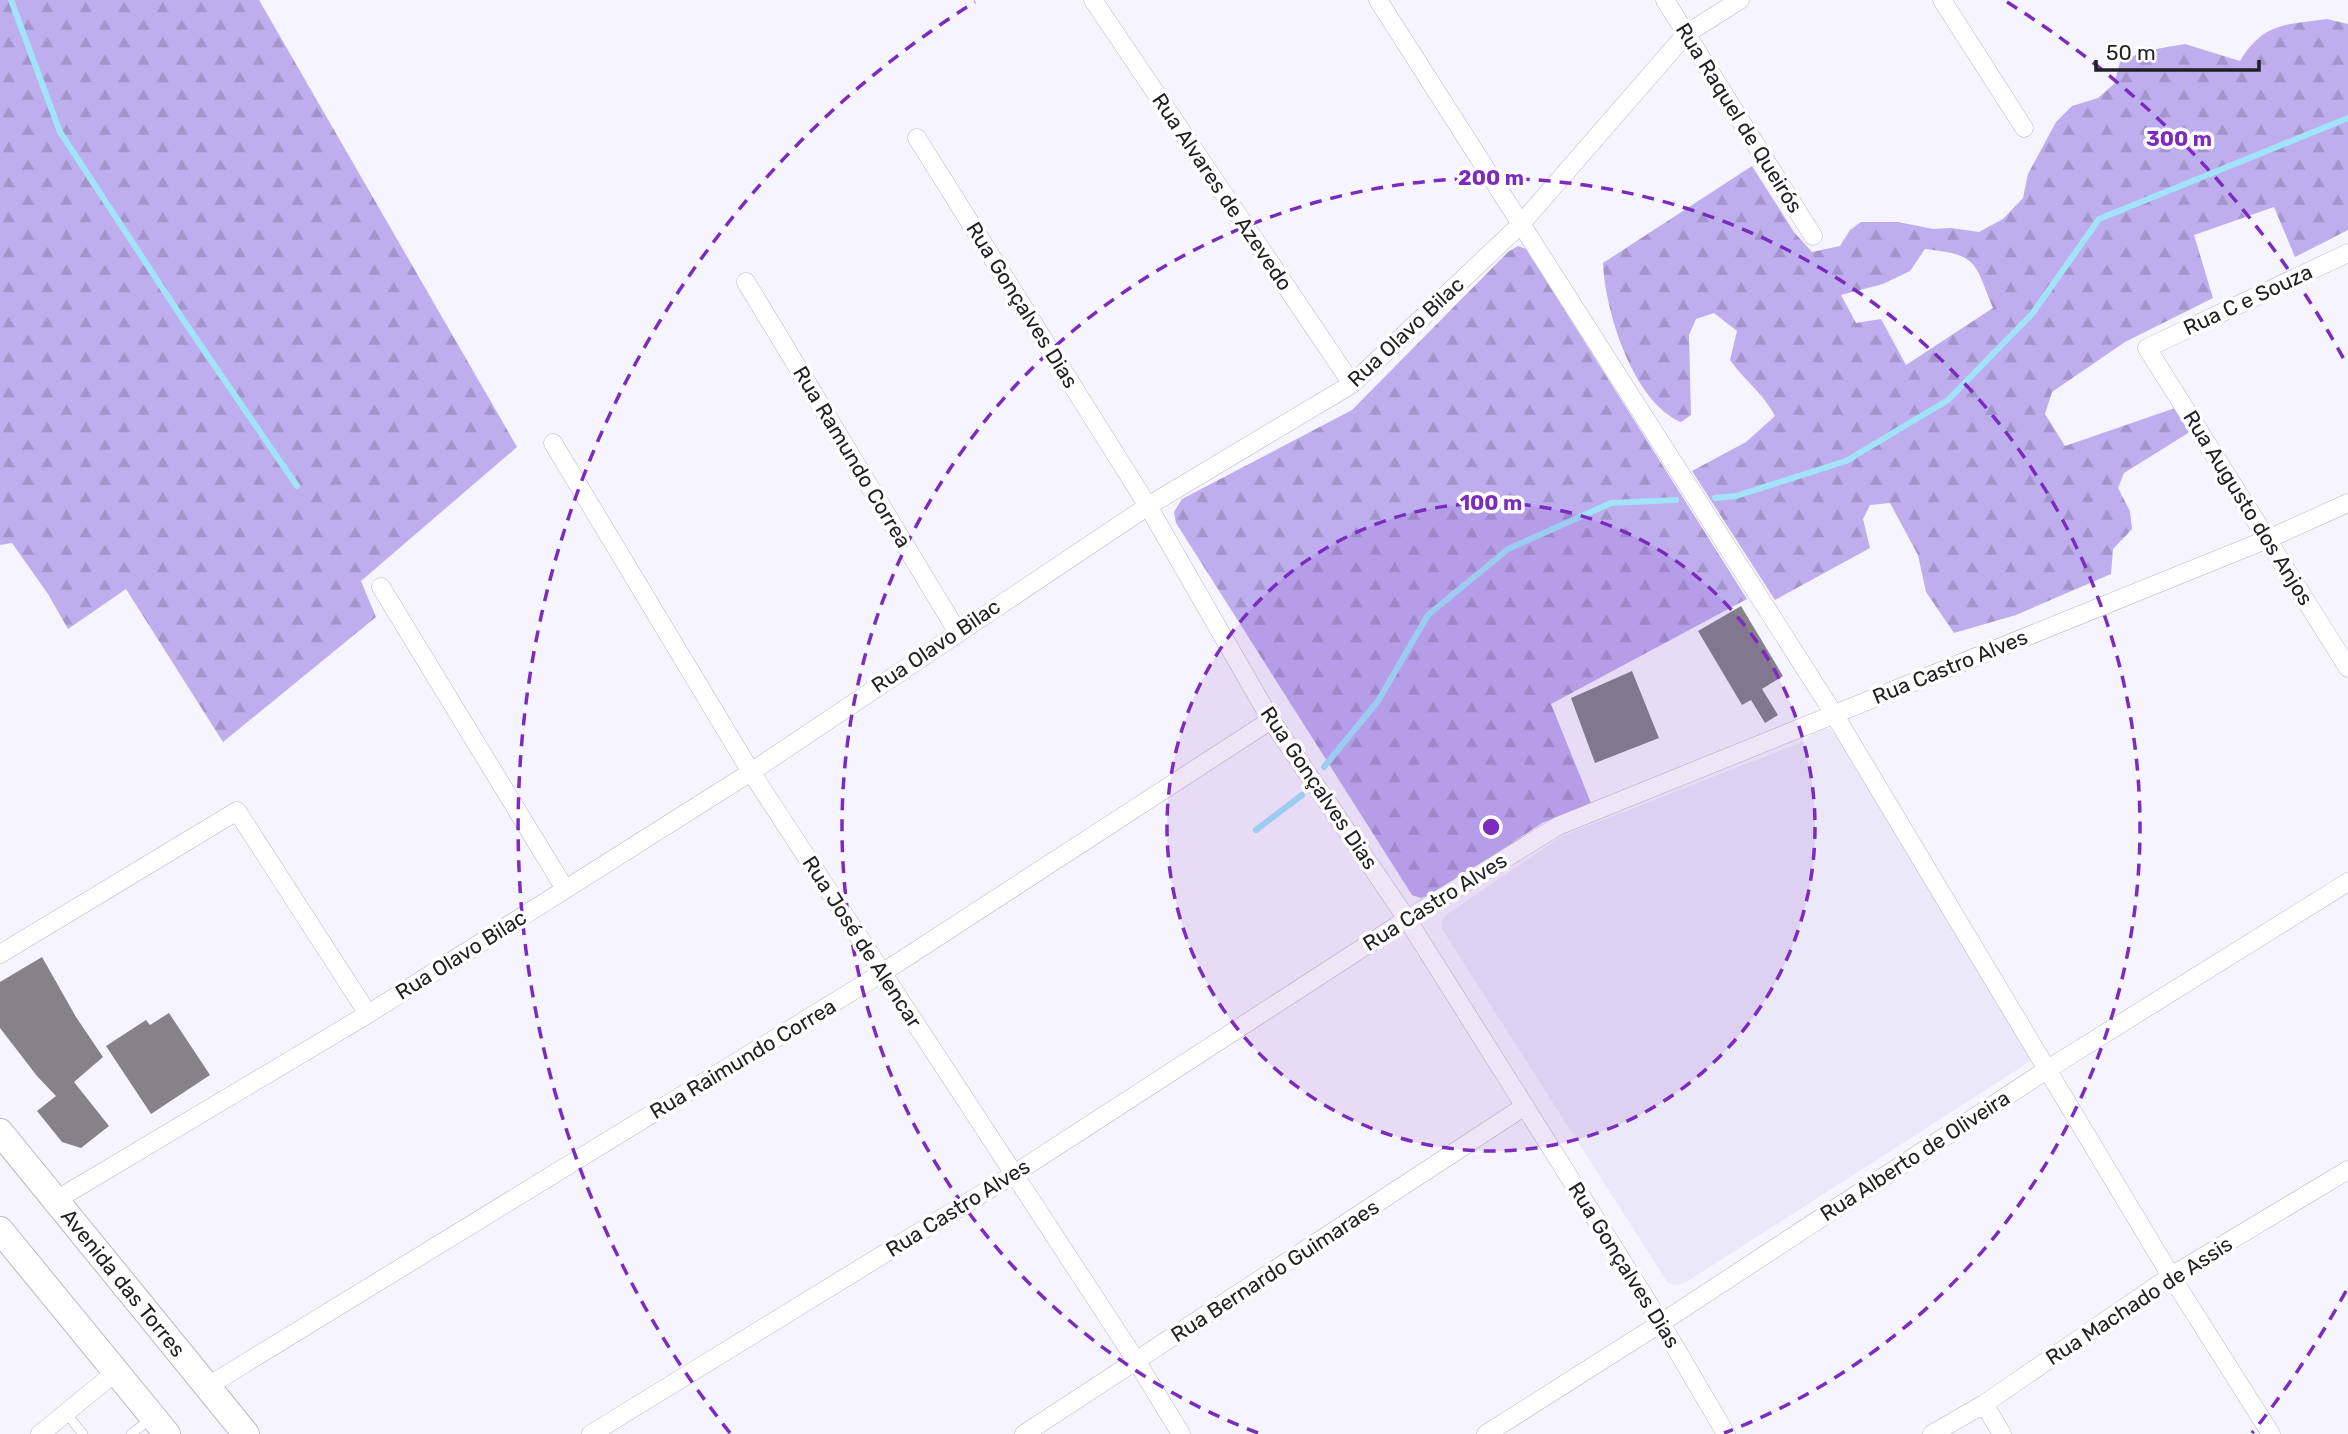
<svg xmlns="http://www.w3.org/2000/svg" width="2348" height="1434" font-family="Rubik,sans-serif">
  <defs>
    <pattern id="forest-firs" width="22" height="20" patternUnits="userSpaceOnUse" patternTransform="scale(1.75)"><rect width="22" height="20" fill="#beaeee"/><path d="M5 1l3.5 6h-7zM16 11l3.5 6h-7z" fill="#a395cc"/></pattern>
  </defs>
  <rect width="100%" height="100%" fill="#f6f4fe"/>
  <path fill="#ebe8f9" d="M1822,727L1830,729L1838,738L2034,1059L1688,1281L1678,1285L1668,1283L1442,929V921L1446,915L1562,836L1800,743Z"/>
  <path fill="url(#forest-firs)" fill-rule="evenodd" d="M0,0H259L517,447L361,581L376,617L223,742L126,589L68,629L48,594L12,543L0,545Z
    M2327,19L2348,24V230L2295,257L2274,207L2194,235L2213,298L2125,342L2052,392L2045,414L2065,446L2178,407L2193,430L2124,473L2118,488L2130,511L2132,529L2113,549L2111,574L2016,615L1954,633L1926,592L1918,555L1890,503L1870,505L1863,519L1870,548L1775,600L1692,471L1746,442L1775,416C1762,392 1745,381 1730,360L1737,331L1714,313L1696,319L1689,335L1691,415L1681,422C1633,402 1605,311 1603,263L1752,166L1794,232L1812,252L1840,246L1850,230L1861,222H1898L1933,229L1951,228L1979,232L2003,219L2023,198L2028,174L2056,122L2072,106L2098,98L2114,84L2120,62L2145,51L2185,44L2240,61C2264,22 2286,25 2327,19ZM1925,249C1979,255 1974,262 1993,308L1906,365L1881,319L1856,323L1841,295L1883,284L1910,271Z
    M1518,246L1526,249L1747,599L1551,704L1591,803L1542,823L1436,893L1421,898L1412,895L1176,523L1174,512L1182,499L1352,410L1508,252Z"/>
  <g fill="none" stroke-linecap="round" stroke-linejoin="round">
    <path stroke="#a1e3f8" stroke-width="6" d="M11,0L60,132L184,321L297,486
      M1715,498L1736,496L1846,461L1948,400L2032,314L2099,219L2348,118
      M1324,767L1378,701L1428,615L1508,549L1611,503L1676,500
      M1256,830L1302,795"/>
  </g>
  <path fill="#85828a" d="M1741,606L1783,676L1762,689L1778,715L1765,723L1751,700L1742,705L1698,631Z
    M1632,671L1659,738L1595,763L1571,698Z
    M42,957L76,1017L103,1057L74,1082L109,1126L81,1148L62,1142L37,1111L56,1096L37,1076L0,1028V982Z
    M169,1013L210,1075L151,1114L106,1046L146,1020L150,1025Z"/>
  <g fill="none" stroke-linecap="round" stroke-linejoin="round">
    <g stroke="#bab8c1" stroke-width="10">
      <path id="lane" d="M66,1413L83,1434
        M131,1434L152,1418"/>
    </g>
    <g stroke="#bab8c1" stroke-width="19">
      <path id="street" d="M1093,0L1352,384
        M1378,0L1834,714L2171,1276L2271,1434
        M1665,0L1813,236
        M1942,0L2024,128
        M917,138L1148,506L1271,720L1407,919L1661,1323L1726,1434
        M2348,253L2147,348L2348,668
        M746,282L957,631
        M553,443L751,772L1137,1362L1181,1434
        M381,587L565,889
        M0,954L237,811L368,1014
        M56,1200L368,1014L751,772L1148,506L1352,384L1520,225L1686,34L1740,0
        M208,1386L882,973L1271,720
        M1984,1404L2002,1434
        M40,1434L116,1372
        M591,1434L1014,1174L1407,919L1558,826L2268,539L2348,503
        M1024,1434L1525,1106
        M1486,1434L1661,1323L2048,1069L2348,882
        M1932,1434L1984,1404L2171,1276L2348,1170"/>
    </g>
    <g stroke="#bab8c1" stroke-width="28">
      <path id="primary" d="M0,1132L246,1434
        M0,1230L167,1434"/>
    </g>
    <use href="#lane" stroke="#fff" stroke-width="9"/>
    <use href="#street" stroke="#fff" stroke-width="18"/>
    <use href="#primary" stroke="#fff" stroke-width="26"/>
  </g>
  <circle cx="1491" cy="827" r="324" fill="#7b2cbf" fill-opacity=".12"/>
  <g fill="none" stroke="#7b2cbf" stroke-width="3.5" stroke-dasharray="12 9">
    <circle cx="1491" cy="827" r="324"/>
    <path d="M1258 1433A649 649 0 1 1 1724 1433"/>
    <path d="M2346 1291A973 973 0 0 1 2252 1433M730 1433A973 973 0 0 1 975 2M2007 2A973 973 0 0 1 2346 363"/>
  </g>
  <g text-anchor="middle" stroke-width="7" stroke-linejoin="round" paint-order="stroke">
    <g font-size="21" fill="#212124" stroke="#fff">
      <text transform="translate(1739 118) rotate(58)" y="7">Rua Raquel de Queirós</text>
      <text transform="translate(1222 192) rotate(56)" y="7">Rua Alvares de Azevedo</text>
      <text transform="translate(2248 300) rotate(-25)" y="7">Rua C e Souza</text>
      <text transform="translate(1022 305) rotate(58)" y="7">Rua Gonçalves Dias</text>
      <text transform="translate(1406 332) rotate(-43)" y="7">Rua Olavo Bilac</text>
      <text transform="translate(852 457) rotate(59)" y="7">Rua Ramundo Correa</text>
      <text transform="translate(2248 508) rotate(58)" y="7">Rua Augusto dos Anjos</text>
      <text transform="translate(936 646) rotate(-34)" y="7">Rua Olavo Bilac</text>
      <text transform="translate(1950 667) rotate(-22)" y="7">Rua Castro Alves</text>
      <text transform="translate(1319 788) rotate(56)" y="7">Rua Gonçalves Dias</text>
      <text transform="translate(1435 902) rotate(-32)" y="7">Rua Castro Alves</text>
      <text transform="translate(862 942) rotate(57)" y="7">Rua José de Alencar</text>
      <text transform="translate(461 955) rotate(-32)" y="7">Rua Olavo Bilac</text>
      <text transform="translate(743 1059) rotate(-31)" y="7">Rua Raimundo Correa</text>
      <text transform="translate(1915 1156) rotate(-33)" y="7">Rua Alberto de Oliveira</text>
      <text transform="translate(958 1208) rotate(-32)" y="7">Rua Castro Alves</text>
      <text transform="translate(1624 1265) rotate(58)" y="7">Rua Gonçalves Dias</text>
      <text transform="translate(1275 1271) rotate(-33)" y="7">Rua Bernardo Guimaraes</text>
      <text transform="translate(123 1283) rotate(51)" y="7">Avenida das Torres</text>
      <text transform="translate(2139 1301) rotate(-33)" y="7">Rua Machado de Assis</text>
    </g>
  </g>
  <circle cx="1491" cy="827" r="10" fill="#7b2cbf" stroke="#fff" stroke-width="3.5"/>
  <g font-size="21" text-anchor="middle" font-weight="bold" fill="#7b2cbf" stroke="#fff" stroke-width="7" stroke-linejoin="round" paint-order="stroke">
    <text x="2179" y="146">300 m</text>
    <text x="1491" y="185">200 m</text>
    <text x="1491" y="510">100 m</text>
  </g>
  <path d="M2096 60v10h163v-10" fill="none" stroke="#212124" stroke-width="3.5"/>
  <text x="2106" y="60" font-size="21" fill="#212124" stroke="#ffffff" stroke-width="5" paint-order="stroke">50 m</text>
</svg>
